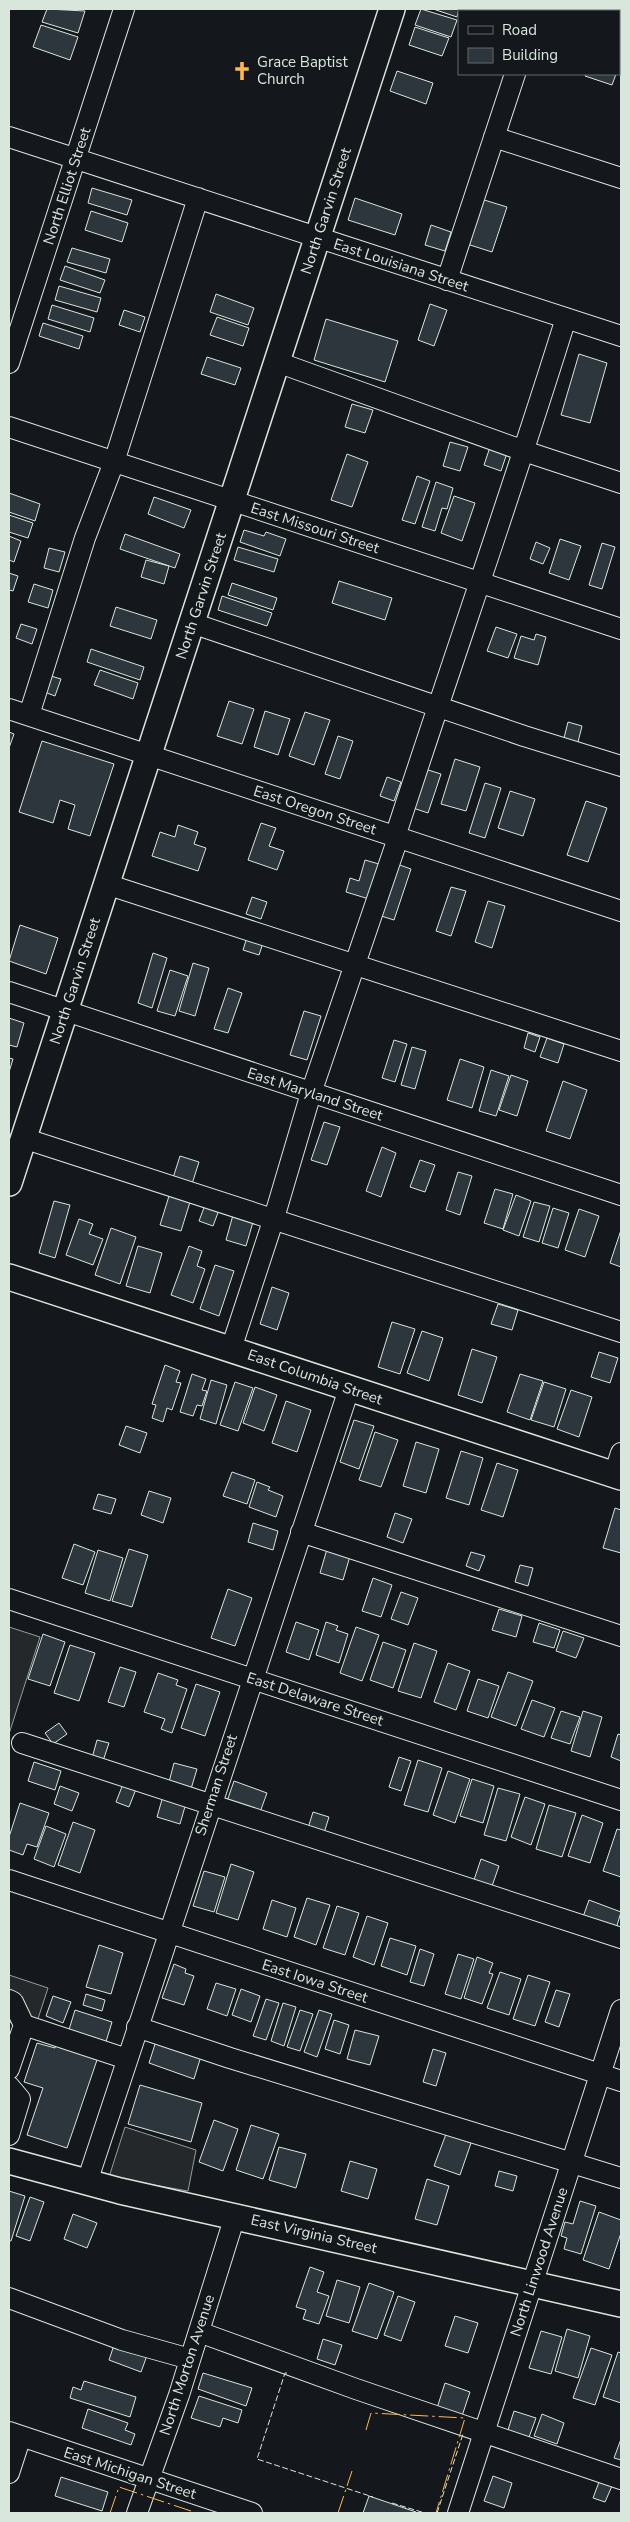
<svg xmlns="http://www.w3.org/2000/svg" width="630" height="2522" font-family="'Nunito Sans',sans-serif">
  <rect width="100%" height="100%" fill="#14181c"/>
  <path fill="#24282b" stroke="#939e99" d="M9,1627L40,1637L9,1734Z
    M9,1975L48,1988L34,2031L9,2022Z
    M125,2127L196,2150L188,2191L109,2177Z"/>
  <path fill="#2c363c" stroke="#d8e6dc" d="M47,9L85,11L78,33L42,22Z
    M421,9L457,20L451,37L415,25Z
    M433,9H459L457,17Z
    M41,25L78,37L70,60L33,47Z
    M415,27L449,38L442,56L409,45Z
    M619,49L621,50L619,64Z
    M397,71L433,83L426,104L390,91Z
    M586,74H616L612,85L585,76Z
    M92,188L132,200L127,215L88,203Z
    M355,198L402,214L395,235L348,220Z
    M481,199L507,207L492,252L467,244Z
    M91,211L128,223L122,242L85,230Z
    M431,225L451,232L445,251L425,245Z
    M72,248L110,259L106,273L67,262Z
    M65,266L105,280L100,293L60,280Z
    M59,286L101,298L97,312L55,300Z
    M216,294L254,308L248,325L210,312Z
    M430,304L447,310L434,346L418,340Z
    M52,305L94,318L90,332L48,319Z
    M124,310L145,317L140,332L119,325Z
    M217,317L249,328L243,346L210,335Z
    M326,319L398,341L385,382L314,360Z
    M43,323L83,336L79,349L39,336Z
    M579,354L607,363L590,423L561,415Z
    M207,357L241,368L235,385L201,374Z
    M352,404L373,410L365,433L345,427Z
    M450,442L468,447L460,471L443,466Z
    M490,447L507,453L501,471L484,465Z
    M347,454L368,462L352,507L331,500Z
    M417,476L430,481L415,524L402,520Z
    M436,482L453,488L447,509L442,508L435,531L422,527Z
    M9,493L40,504L35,521L9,512Z
    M454,496L475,503L462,541L441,533Z
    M154,497L191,510L184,528L148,514Z
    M9,515L33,523L28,538L9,532Z
    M244,530L264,536L266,532L286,539L280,556L240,542Z
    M125,534L180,554L175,568L120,549Z
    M9,536L21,541L14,562L9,560Z
    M560,539L581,546L569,580L549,573Z
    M536,542L550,548L543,564L530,559Z
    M602,543L615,547L602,589L589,585Z
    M238,547L278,559L274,572L234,560Z
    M49,548L65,552L59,572L44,568Z
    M146,560L169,566L164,584L141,577Z
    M9,573L18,576L13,591L9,590Z
    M339,581L392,598L385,620L332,603Z
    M232,583L277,598L273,610L228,595Z
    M34,584L53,590L48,608L28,602Z
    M222,596L272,613L267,626L218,610Z
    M116,607L157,620L151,639L110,626Z
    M21,624L37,629L32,644L16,638Z
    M496,627L517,634L508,658L487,651Z
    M536,634L546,637L538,665L514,658L521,636L534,640Z
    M91,649L144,667L140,680L87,662Z
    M100,670L138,683L133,699L94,685Z
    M44,674L61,679L55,696L39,690Z
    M229,701L254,709L242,744L217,736Z
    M265,711L290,719L278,755L254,747Z
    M305,712L330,720L314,765L289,756Z
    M568,722L582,726L577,746L563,742Z
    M9,732L14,734L9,748Z
    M338,736L353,741L340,779L325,774Z
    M42,741L114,764L90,836L68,829L75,805L60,800L53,823L19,812Z
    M455,759L480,767L466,811L441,804Z
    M425,769L441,774L428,813L413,808Z
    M387,777L401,782L394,801L380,796Z
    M485,783L501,788L485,838L469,833Z
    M510,791L535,799L523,836L498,828Z
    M586,801L607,808L588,862L567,855Z
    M261,823L276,828L269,846L284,851L277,870L248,860Z
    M178,825L198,832L194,844L206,848L198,871L152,856L160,832L175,837Z
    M365,860L379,864L369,899L346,892L350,878L359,881Z
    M394,863L411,869L394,920L378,915Z
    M451,887L466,891L451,936L436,931Z
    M252,897L267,902L261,919L246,914Z
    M488,901L505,906L492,948L475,942Z
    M20,925L58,938L46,974L9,961Z
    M248,934L264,940L259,955L243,950Z
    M153,953L167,958L152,1008L138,1003Z
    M193,963L209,968L195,1016L179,1011Z
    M170,970L188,976L175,1016L157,1011Z
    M228,988L242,993L228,1033L214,1029Z
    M304,1011L321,1016L307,1060L290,1055Z
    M9,1018L24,1023L17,1047L9,1045Z
    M528,1033L540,1037L535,1052L524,1048Z
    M547,1038L564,1044L558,1063L540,1057Z
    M394,1040L407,1044L395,1082L382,1078Z
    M412,1047L426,1051L415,1089L401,1085Z
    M9,1058L13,1059L9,1072Z
    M460,1059L484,1067L472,1108L447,1100Z
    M491,1070L509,1076L496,1116L479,1111Z
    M511,1075L528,1081L517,1116L499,1110Z
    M563,1081L587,1090L570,1139L546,1131Z
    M324,1122L340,1127L327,1165L311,1160Z
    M382,1147L396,1153L381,1197L366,1191Z
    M180,1156L199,1162L192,1184L173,1178Z
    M420,1160L435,1165L425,1192L410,1187Z
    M458,1172L472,1176L460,1215L446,1210Z
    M495,1189L513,1194L503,1229L484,1223Z
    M516,1195L531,1201L519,1236L503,1230Z
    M169,1196L190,1202L181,1231L160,1225Z
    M54,1201L70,1205L55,1258L39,1253Z
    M534,1202L550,1206L539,1242L523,1237Z
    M205,1205L219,1210L213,1226L199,1221Z
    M553,1208L569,1213L558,1248L542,1243Z
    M579,1209L599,1216L585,1257L565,1250Z
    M233,1215L253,1222L246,1246L226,1240Z
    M79,1219L93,1224L89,1234L103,1239L93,1265L66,1255Z
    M111,1228L136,1237L120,1284L95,1275Z
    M621,1230V1267L610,1263Z
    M138,1246L162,1253L150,1293L126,1286Z
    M189,1246L202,1251L197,1266L205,1269L193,1303L171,1295Z
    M215,1265L234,1271L219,1316L200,1309Z
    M272,1287L289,1293L277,1330L260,1324Z
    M498,1304L518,1310L512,1330L491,1324Z
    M392,1322L415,1329L400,1374L378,1367Z
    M422,1331L443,1338L429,1381L407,1373Z
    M472,1349L497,1357L482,1403L458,1395Z
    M599,1352L618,1358L610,1383L591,1377Z
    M165,1365L180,1371L176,1382L181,1383L172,1410L167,1408L163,1422L152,1418L156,1405L152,1404Z
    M192,1374L206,1379L202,1390L207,1391L202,1406L197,1405L193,1416L180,1412Z
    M520,1374L543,1381L530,1420L507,1412Z
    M211,1380L227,1385L216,1424L200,1419Z
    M235,1382L253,1388L238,1431L220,1425Z
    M544,1382L566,1389L554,1427L531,1420Z
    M255,1387L277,1395L264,1431L243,1423Z
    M571,1390L592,1397L579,1437L557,1429Z
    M286,1401L311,1410L297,1452L272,1443Z
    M354,1420L374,1426L359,1469L340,1462Z
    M126,1426L147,1433L140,1453L119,1445Z
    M375,1432L398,1440L381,1487L359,1480Z
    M416,1442L439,1449L426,1493L403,1486Z
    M461,1451L483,1458L469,1505L446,1498Z
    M497,1463L518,1470L503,1517L481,1510Z
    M232,1472L255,1480L247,1504L223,1496Z
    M257,1482L270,1487L268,1490L283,1496L276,1517L249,1507Z
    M149,1491L171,1498L163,1523L141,1515Z
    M98,1494L116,1499L111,1514L93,1509Z
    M615,1508L621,1510V1553L603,1548Z
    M395,1513L412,1519L403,1543L387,1537Z
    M253,1523L278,1531L273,1550L248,1542Z
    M74,1544L95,1552L83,1585L62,1578Z
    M129,1549L148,1555L132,1607L112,1601Z
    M327,1549L350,1556L343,1580L320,1573Z
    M98,1550L123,1558L110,1601L85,1593Z
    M471,1552L485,1556L479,1571L466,1566Z
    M520,1565L533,1568L528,1586L515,1582Z
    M373,1578L392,1585L381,1617L362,1611Z
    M228,1589L252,1598L235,1646L211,1638Z
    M401,1592L418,1598L408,1625L391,1619Z
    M499,1609L522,1616L516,1637L492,1630Z
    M296,1622L319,1630L309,1660L286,1652Z
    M326,1622L338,1626L336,1630L348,1634L339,1663L316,1655Z
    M539,1623L560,1630L554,1648L533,1642Z
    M356,1627L379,1635L362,1681L340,1673Z
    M563,1631L584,1638L576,1658L556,1651Z
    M43,1634L65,1642L50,1686L28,1679Z
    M383,1642L406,1650L393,1688L370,1680Z
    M414,1643L437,1651L421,1698L398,1691Z
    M70,1645L95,1653L79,1701L54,1693Z
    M448,1663L470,1671L456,1710L434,1702Z
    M120,1667L136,1672L124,1707L108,1702Z
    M508,1672L533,1681L516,1726L491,1717Z
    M158,1673L178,1680L176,1685L187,1689L172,1733L161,1729L165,1719L144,1712Z
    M478,1679L499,1686L488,1718L467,1711Z
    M196,1684L220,1692L205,1736L181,1728Z
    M532,1700L555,1708L544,1737L521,1729Z
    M561,1711L580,1717L570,1744L551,1738Z
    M583,1711L602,1717L590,1757L571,1751Z
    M59,1723L67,1734L53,1744L45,1733Z
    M618,1734L621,1735V1761L611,1757Z
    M97,1740L109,1743L103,1761L92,1758Z
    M399,1757L411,1761L401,1791L389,1787Z
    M418,1760L442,1768L428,1812L404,1805Z
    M34,1762L61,1771L55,1790L28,1781Z
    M174,1763L197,1769L191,1789L169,1782Z
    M448,1771L470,1779L455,1823L433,1815Z
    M472,1779L494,1786L483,1823L460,1816Z
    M234,1781L267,1793L259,1815L226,1804Z
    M123,1784L136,1789L129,1807L116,1802Z
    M60,1786L79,1793L72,1811L54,1804Z
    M498,1788L520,1794L506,1841L484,1835Z
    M163,1796L186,1803L180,1824L157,1817Z
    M525,1797L545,1804L531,1845L511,1837Z
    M20,1803L49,1813L37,1847L27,1844L23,1855L9,1850V1837Z
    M549,1805L576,1813L562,1857L536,1849Z
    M313,1812L329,1817L324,1833L308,1828Z
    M582,1815L603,1823L590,1863L568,1856Z
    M73,1822L95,1830L80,1873L58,1865Z
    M46,1826L66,1834L54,1867L34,1859Z
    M617,1829L621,1830V1877L603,1871Z
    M481,1859L499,1866L492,1886L474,1880Z
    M231,1864L254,1872L238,1920L216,1913Z
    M204,1871L225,1877L214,1912L193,1906Z
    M307,1898L330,1905L316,1945L294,1937Z
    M272,1900L296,1908L287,1937L263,1929Z
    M589,1900L621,1912L616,1929L583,1917Z
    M337,1906L359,1913L345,1955L323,1948Z
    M367,1916L388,1923L374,1965L353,1957Z
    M390,1938L416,1946L407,1975L381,1966Z
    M99,1945L123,1953L111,1994L86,1987Z
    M420,1949L434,1954L424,1986L410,1982Z
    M458,1954L474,1959L461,1999L445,1994Z
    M477,1957L493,1963L489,1973L493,1974L482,2004L464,1998Z
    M174,1964L186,1969L185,1973L194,1976L184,2005L162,1998Z
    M500,1972L521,1979L509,2015L487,2008Z
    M528,1975L550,1982L535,2026L513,2019Z
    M216,1983L236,1989L227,2016L207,2009Z
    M241,1989L260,1996L251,2022L232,2015Z
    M556,1990L570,1994L559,2027L545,2022Z
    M86,1994L105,2000L102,2011L83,2005Z
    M53,1996L71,2002L63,2023L46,2016Z
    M266,1999L279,2003L266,2040L253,2036Z
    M283,2003L296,2007L284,2046L271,2041Z
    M75,2010L112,2022L105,2045L68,2033Z
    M300,2010L313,2014L300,2051L287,2047Z
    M319,2010L332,2014L317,2057L304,2052Z
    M334,2020L349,2025L340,2054L325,2049Z
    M355,2030L379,2036L370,2065L347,2059Z
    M156,2041L201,2056L194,2079L149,2063Z
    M37,2043L55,2048L56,2044L98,2057L67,2148L27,2135L43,2088L24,2082Z
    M433,2049L446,2053L436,2086L423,2082Z
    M140,2085L202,2103L191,2142L128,2124Z
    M214,2120L238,2129L223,2171L199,2162Z
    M251,2125L279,2134L263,2179L236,2170Z
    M446,2134L471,2143L460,2175L434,2166Z
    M279,2147L306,2154L296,2188L269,2180Z
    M350,2161L377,2169L368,2199L341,2191Z
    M499,2171L517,2176L513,2191L495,2186Z
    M427,2179L449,2186L437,2225L415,2219Z
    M9,2191L25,2196L11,2241H9Z
    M30,2197L44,2202L30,2241L16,2236Z
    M580,2201L596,2206L581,2254L564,2249L567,2238L561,2236L565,2222L573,2224Z
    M599,2212L621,2220V2233L609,2269L583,2260Z
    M73,2214L97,2223L87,2248L64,2239Z
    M310,2267L324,2272L317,2292L329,2296L319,2324L303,2319L306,2310L296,2307Z
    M337,2280L360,2287L349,2323L326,2316Z
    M369,2283L394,2292L377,2339L352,2331Z
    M398,2296L415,2302L401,2341L384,2335Z
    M455,2316L478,2323L468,2353L445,2346Z
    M567,2329L590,2336L578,2378L555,2371Z
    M541,2331L562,2337L551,2374L529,2368Z
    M116,2339L149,2350L141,2372L109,2360Z
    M323,2339L342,2345L335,2365L317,2359Z
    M591,2348L612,2355L595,2405L573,2398Z
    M618,2352L621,2353V2403L603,2397Z
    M203,2373L252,2388L246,2406L198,2389Z
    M84,2381L136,2397L130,2417L70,2398L73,2387L81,2390Z
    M445,2383L470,2392L462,2416L437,2408Z
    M199,2396L242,2410L238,2423L223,2418L220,2427L191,2418Z
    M88,2409L128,2423L125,2430L135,2434L131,2445L82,2428Z
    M514,2411L536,2418L528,2440L507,2433Z
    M542,2414L564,2423L557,2444L534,2436Z
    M621,2439V2460L614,2458Z
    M493,2476L512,2483L504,2508L484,2501Z
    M61,2477L108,2492L102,2511L55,2496Z
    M599,2482L612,2486L605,2502L593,2498Z
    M369,2496L416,2512V2513H363Z"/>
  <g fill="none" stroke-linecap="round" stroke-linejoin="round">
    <g stroke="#d8e6dc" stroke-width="22">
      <path id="minor" d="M586,9L593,11
        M535,11L536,9
        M619,19L621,20
        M9,137L621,336
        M494,137L621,178
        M447,280L515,74
        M277,362L524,451L621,483
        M9,363L124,9
        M9,427L621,629
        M192,623L524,736L621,766
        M9,709L621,911
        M29,715L85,538L114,462L198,198
        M395,837C451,664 512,492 566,318
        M106,884L621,1051
        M9,992L621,1195
        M23,1138L621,1332
        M231,1349L274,1218L311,1093L398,838
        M614,1475L621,1453
        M301,1532L621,1636
        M9,1599L621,1800
        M22,1743L621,1938
        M9,1880L621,2081
        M9,2000L13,2002L24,2025L127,2059
        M137,2027L230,2058L621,2178
        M9,2069L24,2025
        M9,2086L20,2099L9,2135
        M87,2182L349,1389
        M9,2298L122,2340L190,2359
        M199,2332L356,2389L621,2479
        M9,2432L252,2513
        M9,2473L21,2436
        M137,2513L179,2395L235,2216
        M458,2513L621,2010"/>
    </g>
    <g stroke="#d8e6dc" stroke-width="28">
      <path id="major" d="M9,1183L392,9
        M9,1277L621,1477
        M9,2161L120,2191L621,2304"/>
    </g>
    <use href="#minor" stroke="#14181c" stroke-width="20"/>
    <use href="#major" stroke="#14181c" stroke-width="25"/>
    <path stroke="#d8e6dc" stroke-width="1" stroke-dasharray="6 2.5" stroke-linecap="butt" d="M287,2373H285L257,2459L373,2497
      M392,2503L425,2513
      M437,2513L463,2434"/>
    <path stroke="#ffb74d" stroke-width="1" stroke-dasharray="18 4 2.5 4" stroke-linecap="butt" d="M366,2430L371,2413L465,2418L436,2513
      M110,2513L119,2487L197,2513
      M338,2513L352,2471"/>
  </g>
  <defs>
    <g id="church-bare" transform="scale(1.5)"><path d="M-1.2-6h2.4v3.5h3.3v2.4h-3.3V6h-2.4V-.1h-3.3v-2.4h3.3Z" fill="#ffb74d" stroke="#14181c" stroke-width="2.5" paint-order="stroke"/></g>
  </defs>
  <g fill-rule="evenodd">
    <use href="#church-bare" x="242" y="71"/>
  </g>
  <g text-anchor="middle" stroke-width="4" stroke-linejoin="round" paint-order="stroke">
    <g font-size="15" fill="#d8e6dc" stroke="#14181c" text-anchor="start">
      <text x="257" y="67">Grace Baptist<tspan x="257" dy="17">Church</tspan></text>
    </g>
    <g font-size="15" fill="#d8e6dc" stroke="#14181c">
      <text transform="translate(67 186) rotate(-72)" y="5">North Elliot Street</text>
      <text transform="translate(326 211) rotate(-72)" y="5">North Garvin Street</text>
      <text transform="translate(401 265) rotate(18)" y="5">East Louisiana Street</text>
      <text transform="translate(315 528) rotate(18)" y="5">East Missouri Street</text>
      <text transform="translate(201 596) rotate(-72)" y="5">North Garvin Street</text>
      <text transform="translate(315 810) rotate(18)" y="5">East Oregon Street</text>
      <text transform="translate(75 981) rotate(-72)" y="5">North Garvin Street</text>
      <text transform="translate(315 1094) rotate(18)" y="5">East Maryland Street</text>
      <text transform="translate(315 1377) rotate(19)" y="5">East Columbia Street</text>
      <text transform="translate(315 1699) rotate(18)" y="5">East Delaware Street</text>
      <text transform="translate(216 1785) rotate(-72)" y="5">Sherman Street</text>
      <text transform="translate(315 1981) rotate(18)" y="5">East Iowa Street</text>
      <text transform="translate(314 2234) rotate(13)" y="5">East Virginia Street</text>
      <text transform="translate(539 2262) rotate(-72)" y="5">North Linwood Avenue</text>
      <text transform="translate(187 2365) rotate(-72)" y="5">North Morton Avenue</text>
      <text transform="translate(130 2473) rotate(18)" y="5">East Michigan Street</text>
    </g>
  </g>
  <rect width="630" height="2522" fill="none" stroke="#d8e6dc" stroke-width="20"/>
  <rect x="458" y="10" width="162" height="65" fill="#14181c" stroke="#626a69"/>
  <rect x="468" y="26" width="25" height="8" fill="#14181c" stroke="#626a69"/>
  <text x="502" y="35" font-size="15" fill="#d8e6dc">Road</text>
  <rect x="468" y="48" width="25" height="15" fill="#2c363c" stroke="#626a69"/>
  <text x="502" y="60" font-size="15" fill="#d8e6dc">Building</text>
</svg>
